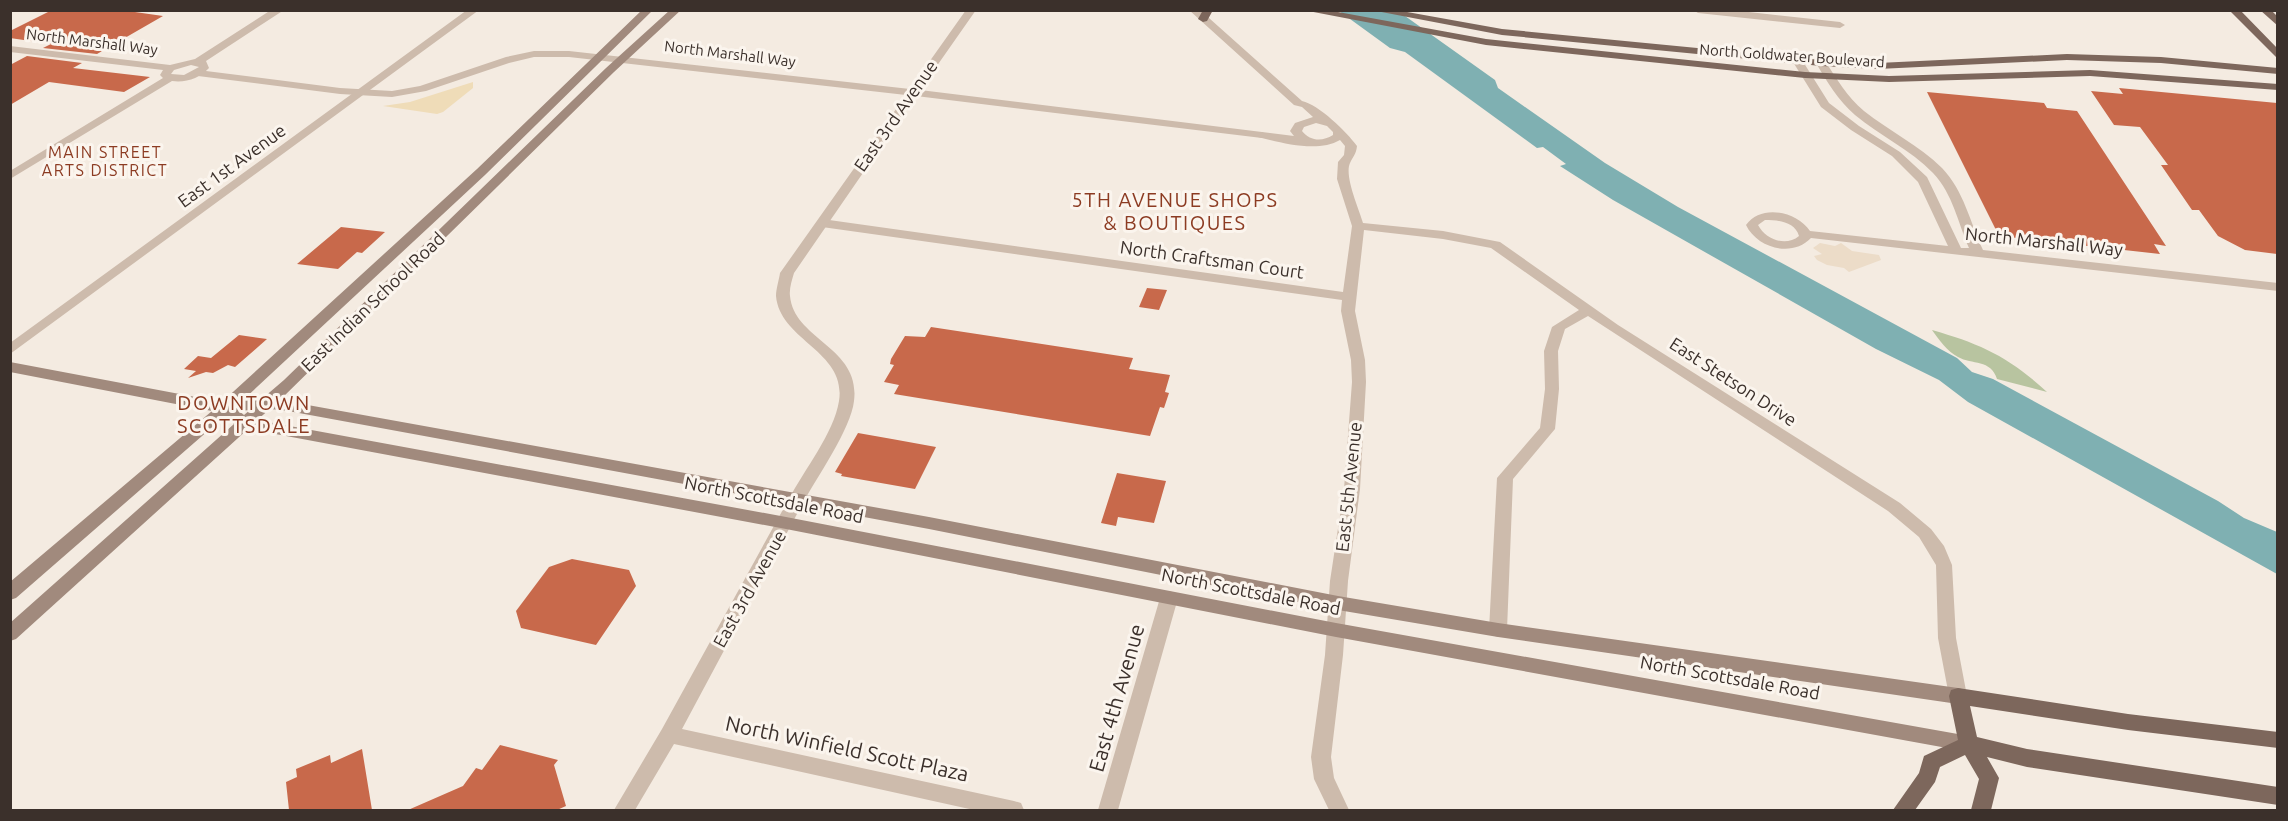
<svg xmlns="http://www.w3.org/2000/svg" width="2288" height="821" font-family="Ubuntu,sans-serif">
  <rect width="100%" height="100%" fill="#f4ebe1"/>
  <path fill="#b8c4a0" d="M1932,330C1981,344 2009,357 2047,392L1997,379C1991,359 1972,365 1958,357C1947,351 1939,340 1932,330Z"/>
  <path fill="#efdcb8" d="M473,82V88L443,112L437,114L383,106L410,102Z"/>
  <path fill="#ecdcc8" d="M1820,243L1835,246L1841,243L1852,251L1879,255L1881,260L1849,272L1844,268L1827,265L1817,260L1814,256L1822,254L1813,248Z"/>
  <path fill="#7fb0b2" d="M1339,11H1398L1495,80L1498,88L1605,163L1678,207L1957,358L1972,372L1993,379L2218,501L2244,518L2277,532V574L1968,402L1939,380L1876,349L1613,200L1560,166L1566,164L1543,147L1537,148L1405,52L1390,48Z"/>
  <path fill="#c8694b" d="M52,10H121L163,16L97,54L43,48L51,44L10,38V31Z
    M27,56L82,63L73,68L150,77L124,92L49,82L10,105V65Z
    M2119,88L2277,103V254L2245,250L2218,236L2199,210H2192L2161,165H2168L2140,127L2114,125L2091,91L2123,94Z
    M1927,92L2044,103L2047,108L2077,111L2166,246L2154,244L2160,254L1999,236Z
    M341,227L385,232L362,253L357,252L338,269L297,264Z
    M1147,288L1167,290L1159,310L1139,307Z
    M931,327L1133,358L1129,369L1170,375L1165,392L1169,393L1164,408L1160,407L1150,436L894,394L899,385L884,382L894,365L890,364L891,359L905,336L925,337Z
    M239,335L267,339L235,367L228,365L213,373L206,372L188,378L196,371L184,369L198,356L211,358Z
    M858,433L892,439L936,447L915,489L841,476L842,474L835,472Z
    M1117,473L1166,481L1154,523L1118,517L1116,526L1101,523Z
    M572,559L629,570L636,586L596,645L521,628L516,611L549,567Z
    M500,745L558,760L554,765L566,806L557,810H408L463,786L476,768L482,770Z
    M362,749L372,810H289L286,782L297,777L296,769L330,755L331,763Z"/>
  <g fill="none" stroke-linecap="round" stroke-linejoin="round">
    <path fill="#cdbbac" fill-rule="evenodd" d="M271,10H284L206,61L209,68C200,78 186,83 172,81L10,179V171L163,78L160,75L163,70L10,52V46L170,65L195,59ZM191,65L199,67L184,75L171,74L174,70Z
      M467,10H479L10,354V343Z
      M1189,10H1200L1302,101C1319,105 1346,131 1357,146C1356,155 1353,156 1350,163C1344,176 1359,209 1363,223L1443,231L1500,242L1618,325L1900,503L1931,529L1944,546L1952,565L1956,638L1967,696L1965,702L1958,704L1951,702L1949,696L1938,638L1936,565L1919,537L1888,511L1588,316L1565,329L1558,351L1559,389L1555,429L1513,479L1507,630L1504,635L1498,637L1492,635L1489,630L1497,478L1540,428L1545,389L1544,351L1552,327L1579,310L1491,248L1443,239L1364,230L1355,311L1365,360L1366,382L1360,489L1348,581L1343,655L1331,757L1334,778L1349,810H1329L1314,779L1311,757L1325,655L1330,581L1344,489L1352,382L1351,360L1341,311L1342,300L822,227L816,223L822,219L1343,292L1352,226L1337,179L1338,162L1344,155L1345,146L1340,140C1318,153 1282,143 1258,137L1256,135L1262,132L1294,136L1290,131L1295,123L1313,117L1302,107L1294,105ZM1316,123L1327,126L1333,132V135C1322,142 1310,141 1302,131L1304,127Z
      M1693,10H1731L1840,22L1845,25L1840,28L1698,13Z
      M1798,59L1802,60L1829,103L1859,126L1900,152L1927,177L1961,248H1969C1958,223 1953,194 1933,173C1910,149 1880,136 1855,115C1838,100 1827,82 1816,63L1817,61H1825C1837,79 1847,97 1864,111C1889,131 1919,145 1942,168C1964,191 1970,222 1983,250L2278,283V291L1811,238C1792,258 1757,248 1746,225C1761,204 1796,211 1810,231L1948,246L1918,182L1892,156L1851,130L1821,107L1793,62ZM1765,220C1779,220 1795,222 1799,236C1786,247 1766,240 1758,225Z
      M797,493L803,495L805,499L682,729L1014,801L1021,803L1024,810H974L674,744L635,810H614L662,729L791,495Z
      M1169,591L1175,593L1178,598L1118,810H1098L1160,598L1163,593Z"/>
    <path fill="#cdbbac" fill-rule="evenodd" d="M966,10H976L920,90L1262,132L1268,135L1262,138L916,96L794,273C792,280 789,289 790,296C794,340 861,347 854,401C851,429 817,477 803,503H791L789,499C804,470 834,433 839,401C847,351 780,341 776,296C776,289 779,280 780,273L906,95L569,57H534L509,63L426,91L392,97L340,94L198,76L193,73L198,70L340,88L392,91L420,86L506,57L534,51H569L910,89Z"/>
    <path fill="#a18a7d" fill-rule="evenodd" d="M642,10H653L485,175L242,401L263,398L284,380L606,68L670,10H681L614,72L280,400L929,517L1338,596L1498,623L1958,688L1965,690L1967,696L1965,702L1958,704L1498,637L1338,610L929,529L288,411L270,409L257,420L786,517L1336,623L1969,736L1976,738L1979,744L1976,750L1969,752L1336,637L786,529L248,429L16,639L10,641V623L234,424L225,416L16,598L10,600V582L212,411L10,372V362L222,402L477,169ZM250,410L244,415L239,411Z"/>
    <path fill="#7d675c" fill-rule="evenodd" d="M1203,10H1213L1207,21L1203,22L1198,19Z
      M1303,10H1327L1486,39L1805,72L1889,76L2090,70L2278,84V90L2090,76L1889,82L1805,78L1486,45Z
      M1371,10H1396L1502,29L1821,60L1878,63L2067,54L2161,57L2278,68V74L2161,63L2067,60L1878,69L1821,66L1502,35Z
      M2229,10H2240L2278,49V59Z
      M2260,10H2271L2278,17V26Z
      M1958,688L2128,714L2278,732V748L2128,730L1970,706L1977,737L2027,749L2278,787V805L2027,767L1987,757L1999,778L1991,810H1971L1979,779L1965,755L1940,767L1935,782L1915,810H1893L1919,773L1924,756L1958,740L1949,696L1951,690Z"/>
  </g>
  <g text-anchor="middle" stroke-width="6" stroke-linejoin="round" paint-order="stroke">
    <g font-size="15" fill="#3b302b" stroke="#fbf5ee">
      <text transform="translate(92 42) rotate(7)" y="5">North Marshall Way</text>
      <text transform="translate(730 54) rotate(7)" y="5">North Marshall Way</text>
      <text transform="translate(1792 56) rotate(4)" y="5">North Goldwater Boulevard</text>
    </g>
    <g font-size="16" letter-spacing="1.5" fill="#8c3b22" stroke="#fbf5ee">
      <text x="105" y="158">MAIN STREET<tspan x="105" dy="18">ARTS DISTRICT</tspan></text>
    </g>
    <g font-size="18" fill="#3b302b" stroke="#fbf5ee">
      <text transform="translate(896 116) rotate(-55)" y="6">East 3rd Avenue</text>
      <text transform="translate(232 166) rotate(-36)" y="6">East 1st Avenue</text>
      <text transform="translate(2044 242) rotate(6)" y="6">North Marshall Way</text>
      <text transform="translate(1212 260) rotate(8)" y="6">North Craftsman Court</text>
      <text transform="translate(373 302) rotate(-44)" y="6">East Indian School Road</text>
      <text transform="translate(1733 382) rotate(33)" y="6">East Stetson Drive</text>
      <text transform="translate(1349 487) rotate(-84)" y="6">East 5th Avenue</text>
      <text transform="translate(774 500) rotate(11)" y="6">North Scottsdale Road</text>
      <text transform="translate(750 589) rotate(-61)" y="6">East 3rd Avenue</text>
      <text transform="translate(1251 592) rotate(11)" y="6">North Scottsdale Road</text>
      <text transform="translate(1730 678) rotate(10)" y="6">North Scottsdale Road</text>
    </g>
    <g font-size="20" letter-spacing="1.5" fill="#8c3b22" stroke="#fbf5ee">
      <text x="1175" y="207">5TH AVENUE SHOPS<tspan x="1175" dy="23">&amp; BOUTIQUES</tspan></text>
      <text x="244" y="410">DOWNTOWN<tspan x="244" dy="23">SCOTTSDALE</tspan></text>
    </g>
    <g font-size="21" fill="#3b302b" stroke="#fbf5ee">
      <text transform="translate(1117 698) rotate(-74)" y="7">East 4th Avenue</text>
      <text transform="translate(847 749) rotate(12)" y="7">North Winfield Scott Plaza</text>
    </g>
  </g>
  <rect width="2288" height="821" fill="none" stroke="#3b302b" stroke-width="24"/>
</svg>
